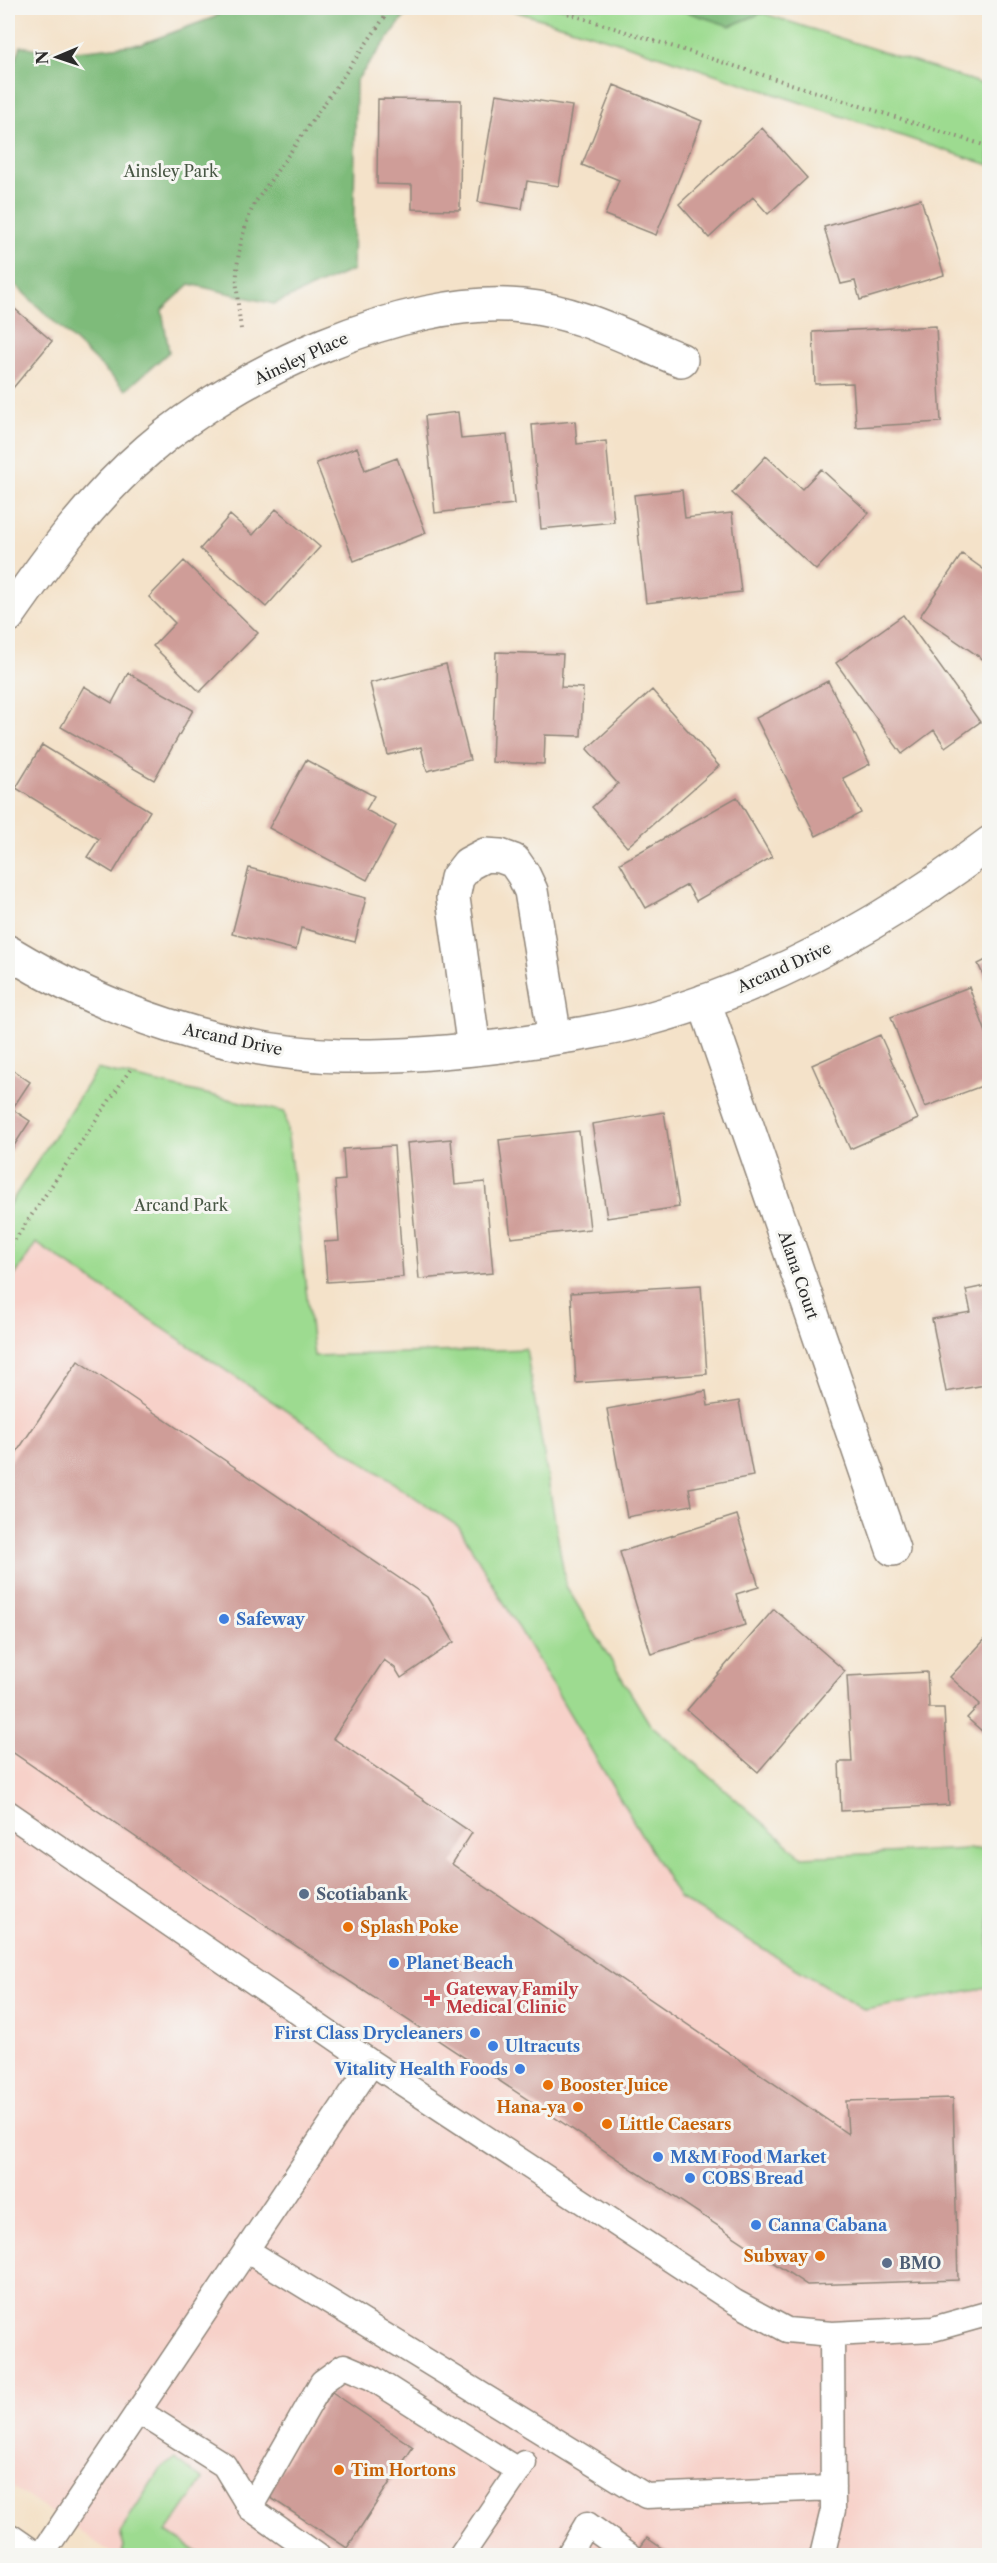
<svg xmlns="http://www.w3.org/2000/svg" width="997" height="2563" font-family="'Libre Caslon Text',serif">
  <rect width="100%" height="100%" fill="#f6f6f2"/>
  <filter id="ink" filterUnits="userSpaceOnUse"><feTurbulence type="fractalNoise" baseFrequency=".0167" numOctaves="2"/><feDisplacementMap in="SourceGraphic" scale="12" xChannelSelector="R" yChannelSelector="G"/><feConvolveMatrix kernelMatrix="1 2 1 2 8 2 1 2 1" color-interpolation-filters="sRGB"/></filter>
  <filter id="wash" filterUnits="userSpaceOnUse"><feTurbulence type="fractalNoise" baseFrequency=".008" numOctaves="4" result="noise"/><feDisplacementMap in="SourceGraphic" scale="24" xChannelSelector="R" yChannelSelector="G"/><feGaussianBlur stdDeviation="1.35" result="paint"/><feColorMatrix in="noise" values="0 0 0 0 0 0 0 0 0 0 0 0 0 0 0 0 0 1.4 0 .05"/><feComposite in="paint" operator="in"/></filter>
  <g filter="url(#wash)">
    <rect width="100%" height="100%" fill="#f4e2c9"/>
    <path fill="#f7d1c9" d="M35,1243L459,1527L679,1898L865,2010L989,1987V2555H115L8,2484V1287Z"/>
    <path fill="#9ddb90" stroke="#64835e" stroke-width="1.5" d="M504,8H760L762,13L989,86V165L621,43Z
      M97,1069L285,1112L314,1356L526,1349L566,1586L649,1723L802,1857L989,1848V1987L865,2010L679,1898L459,1527L36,1243L8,1286V1207Z
      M175,2459L203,2480L167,2532L202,2555H121L124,2547L120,2532L160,2469Z"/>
    <path fill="#7ebb7a" stroke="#547352" stroke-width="1.5" d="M225,8H411L356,81L353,270L274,304L190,284L162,310L169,352L126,390L8,278V81L21,46L59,53L141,44L215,17Z
      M675,8H760L762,13L730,26Z"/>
    <g id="blocks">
      <path fill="#cf9d98" d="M967,8H990V14Z
        M614,85L702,121L656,235L605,215L619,180L582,165Z
        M496,94L572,106L559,186L527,181L522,209L478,202Z
        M378,99L461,100L460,210L412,209V185L377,184Z
        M762,128L807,178L768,214L753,197L709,238L679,204Z
        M921,199L944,275L860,300L855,281L841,284L824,227Z
        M8,303L52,341L8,394Z
        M936,326L941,422L856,427L853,383L815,384L813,332Z
        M458,412L461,439L507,435L514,504L435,513L425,416Z
        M575,421L577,444L606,441L614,522L541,529L532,425Z
        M357,447L365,470L397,458L426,533L354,561L316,463Z
        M766,456L802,489L821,469L869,513L816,570L732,493Z
        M682,490L685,518L732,513L741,592L646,603L634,495Z
        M276,509L320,547L266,607L200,549L230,515L253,535Z
        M962,554L990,574V664L920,616Z
        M184,561L258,633L200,692L153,646L175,623L149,597Z
        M903,615L980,722L945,747L934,730L902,754L836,663Z
        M496,652L563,654L561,687L583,688L581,736L545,735L544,764L492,762Z
        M446,664L470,760L427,771L421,747L388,755L370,683Z
        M128,673L193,710L154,780L61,727L84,686L112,703Z
        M828,681L870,764L843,778L861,813L816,836L756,718Z
        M652,690L719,766L627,847L592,807L618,784L587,749Z
        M42,745L150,811L113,873L87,857L99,839L16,788Z
        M306,760L374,796L366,810L396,826L367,880L269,828Z
        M737,797L772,857L696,901L687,885L646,908L620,863Z
        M249,868L366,898L355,942L301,928L296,950L232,934Z
        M990,958V989L978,964Z
        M969,987L990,1043V1083L925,1107L891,1017Z
        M880,1035L918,1119L850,1149L812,1065Z
        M8,1067L30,1082L12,1109L30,1121L8,1155Z
        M664,1112L679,1207L607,1218L592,1124Z
        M579,1131L590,1229L511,1238L499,1140Z
        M451,1139L455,1185L485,1182L493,1273L419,1279L407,1143Z
        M394,1146L403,1277L327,1282L324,1242L339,1241L335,1181L345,1180L343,1149Z
        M701,1285L707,1374L576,1383L571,1293Z
        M990,1285V1384L946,1392L932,1319L971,1312L966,1290Z
        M78,1361L427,1597L454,1642L401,1678L395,1668L384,1660L333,1738L472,1833L452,1864L848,2134L846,2101L953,2098L958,2280L807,2285L227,1900L8,1749V1465Z
        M706,1391L708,1406L739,1401L753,1476L689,1488L692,1505L627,1517L607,1409Z
        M737,1515L759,1587L736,1594L745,1625L651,1654L620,1552Z
        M774,1609L845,1671L758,1772L687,1710Z
        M990,1634V1738L967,1718L980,1704L950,1677Z
        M927,1672L929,1708H944L949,1805L841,1811L839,1762H852L847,1676Z
        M332,2392L413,2447L347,2548L265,2494Z
        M647,2538L673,2556H634Z"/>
    </g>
  </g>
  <g filter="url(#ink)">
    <use href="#blocks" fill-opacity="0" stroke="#90867a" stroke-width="1.5"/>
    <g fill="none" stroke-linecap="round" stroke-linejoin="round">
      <g stroke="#90867a" stroke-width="27">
        <path id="lane" d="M8,1813L372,2063L735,2302L787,2330L832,2334L933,2329L990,2313
          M246,2250L646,2496L833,2488
          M138,2411L224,2465L250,2508L318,2556
          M250,2508L322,2382L344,2366L372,2378L519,2471
          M41,2556L372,2063
          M461,2556L524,2463
          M568,2556L587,2524L631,2556
          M822,2556L833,2510L832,2334"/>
      </g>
      <g stroke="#90867a" stroke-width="36">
        <path id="street" d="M8,616C50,556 92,498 148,450C235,374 405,294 522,306C578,311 629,339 681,360
          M8,952C107,1012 225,1053 342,1056C398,1057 454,1052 510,1045C555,1038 601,1032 645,1020C771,986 886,922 990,843
          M704,1001L893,1549
          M474,1049L453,898L457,878L468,864L485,855L500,856L514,861L523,874L531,891L555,1038"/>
      </g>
      <g stroke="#90867a" stroke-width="36">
        <path id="secondary" d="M8,2540L31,2556"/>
      </g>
      <path stroke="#90867a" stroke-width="4" stroke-dasharray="1.5 4.5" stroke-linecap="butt" d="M551,8L990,147
        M241,329C234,279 234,251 254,204L391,8
        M8,1250L130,1070"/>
      <use href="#lane" stroke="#fff" stroke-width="24"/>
      <use href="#street" stroke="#fff" stroke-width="33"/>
      <use href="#secondary" stroke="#fff" stroke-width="33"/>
    </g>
  </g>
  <g fill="#3f7fe0" stroke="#f6f6f2" stroke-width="2">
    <circle cx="224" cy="1619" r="6"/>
    <circle cx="394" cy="1963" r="6"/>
    <circle cx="475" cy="2033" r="6"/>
    <circle cx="493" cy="2046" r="6"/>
    <circle cx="520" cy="2069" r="6"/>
    <circle cx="658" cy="2157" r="6"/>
    <circle cx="690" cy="2178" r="6"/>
    <circle cx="756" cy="2225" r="6"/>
  </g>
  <g fill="#5c6f8a" stroke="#f6f6f2" stroke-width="2">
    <circle cx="304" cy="1894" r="6"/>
    <circle cx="887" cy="2263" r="6"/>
  </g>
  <g fill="#e8710a" stroke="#f6f6f2" stroke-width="2">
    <circle cx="348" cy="1927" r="6"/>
    <circle cx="548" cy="2085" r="6"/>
    <circle cx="578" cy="2107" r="6"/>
    <circle cx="607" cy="2124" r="6"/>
    <circle cx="820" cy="2256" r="6"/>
    <circle cx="339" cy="2470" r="6"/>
  </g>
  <path fill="#e0444e" stroke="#f6f6f2" stroke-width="2" d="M429 1989h6v6h6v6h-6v6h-6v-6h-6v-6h6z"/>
  <g text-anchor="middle" stroke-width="6" stroke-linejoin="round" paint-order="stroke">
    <g font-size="16" fill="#485744" stroke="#f6f6f2">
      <text x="171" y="177">Ainsley Park</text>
      <text x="181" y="1211">Arcand Park</text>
    </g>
    <g font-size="16" fill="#2b2b2b" stroke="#f6f6f2">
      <text transform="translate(301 358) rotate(-25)" y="6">Ainsley Place</text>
      <text transform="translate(784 967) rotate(-24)" y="6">Arcand Drive</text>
      <text transform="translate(233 1039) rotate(12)" y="6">Arcand Drive</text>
      <text transform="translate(799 1275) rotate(71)" y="6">Alana Court</text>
    </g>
    <g font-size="16" font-weight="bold" fill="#366cbe" stroke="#f6f6f2" text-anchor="start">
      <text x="236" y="1625">Safeway</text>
      <text x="406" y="1969">Planet Beach</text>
      <text x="463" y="2039" text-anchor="end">First Class Drycleaners</text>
      <text x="505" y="2052">Ultracuts</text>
      <text x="508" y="2075" text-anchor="end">Vitality Health Foods</text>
      <text x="670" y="2163">M&amp;M Food Market</text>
      <text x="702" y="2184">COBS Bread</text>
      <text x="768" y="2231">Canna Cabana</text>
    </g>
    <g font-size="16" font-weight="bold" fill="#4e5e75" stroke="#f6f6f2" text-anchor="start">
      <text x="316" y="1900">Scotiabank</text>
      <text x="899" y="2269">BMO</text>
    </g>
    <g font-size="16" font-weight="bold" fill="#c56008" stroke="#f6f6f2" text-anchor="start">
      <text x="360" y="1933">Splash Poke</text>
      <text x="560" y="2091">Booster Juice</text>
      <text x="566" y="2113" text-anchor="end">Hana-ya</text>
      <text x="619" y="2130">Little Caesars</text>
      <text x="808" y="2262" text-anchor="end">Subway</text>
      <text x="351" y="2476">Tim Hortons</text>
    </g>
    <g font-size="16" font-weight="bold" fill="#be3a42" stroke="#f6f6f2" text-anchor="start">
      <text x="446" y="1995">Gateway Family<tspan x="446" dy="18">Medical Clinic</tspan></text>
    </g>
  </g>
  <rect width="997" height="2563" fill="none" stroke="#f6f6f2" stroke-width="30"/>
  <g transform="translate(57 57) rotate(268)" stroke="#f6f6f2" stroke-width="4.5" paint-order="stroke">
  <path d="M0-4.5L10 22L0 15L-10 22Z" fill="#2b2b2b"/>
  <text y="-9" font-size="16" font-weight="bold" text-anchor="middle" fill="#2b2b2b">N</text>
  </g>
</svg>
